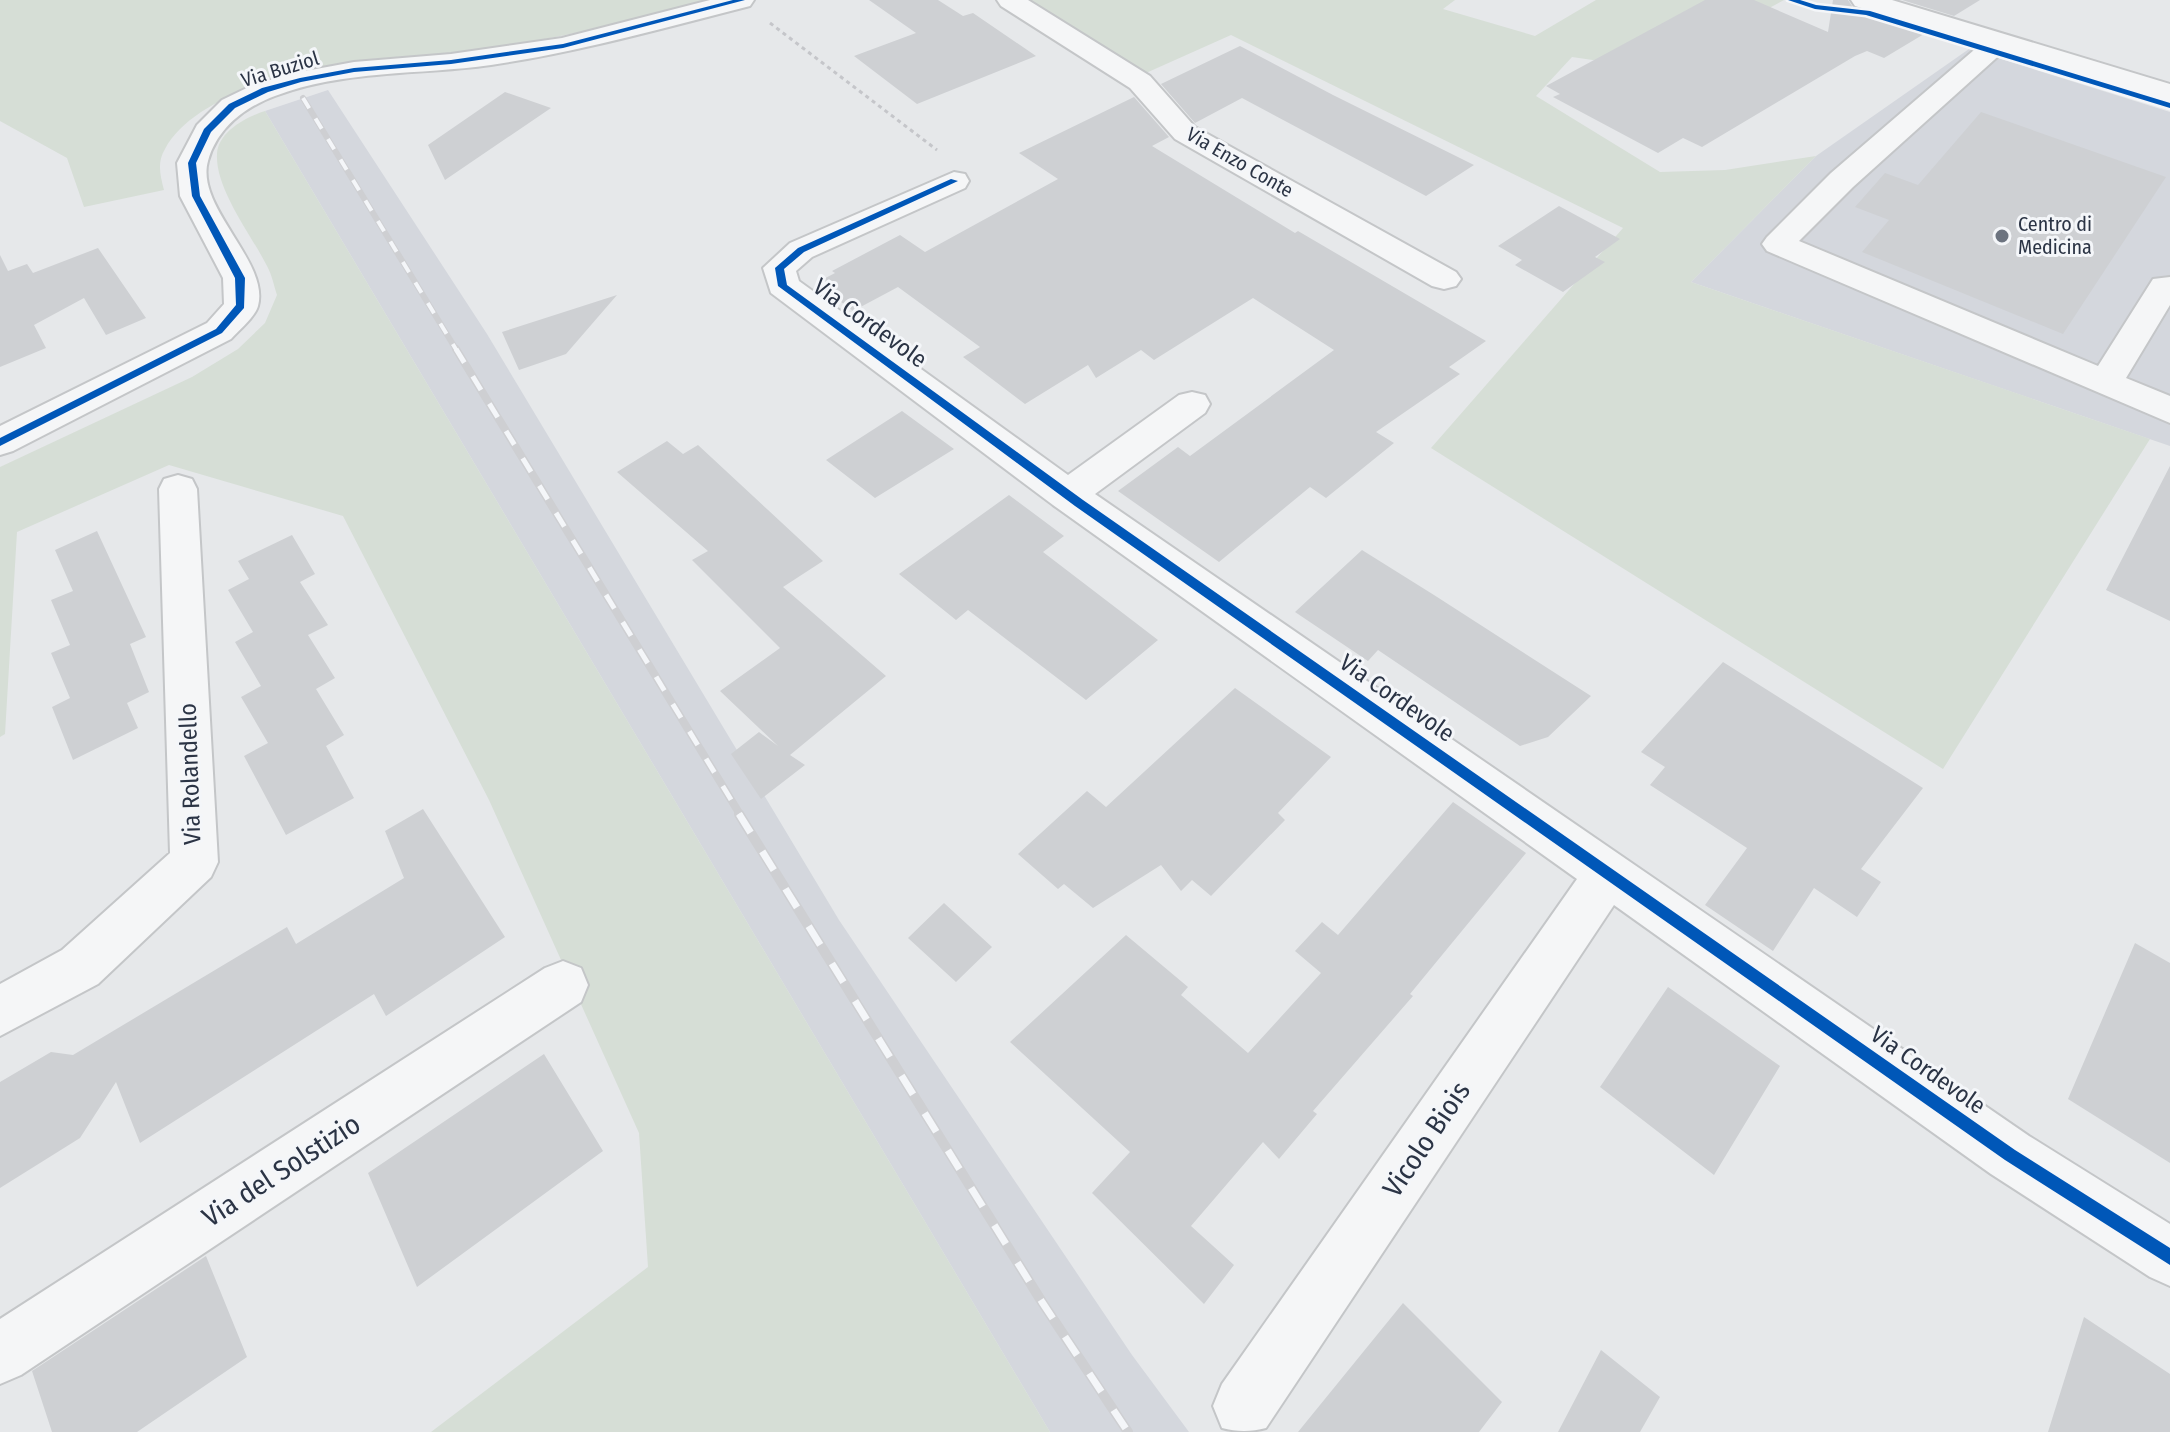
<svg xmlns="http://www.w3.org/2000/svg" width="2170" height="1432" font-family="'Fira Sans Condensed',sans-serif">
  <rect width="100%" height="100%" fill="#e6e8ea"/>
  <path fill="#d4d7dd" d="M1969,49L2170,112V446L1691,282L1816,156Z
    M328,90L487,334L839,920L1132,1355L1189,1432H1050L265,111Z"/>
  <path fill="#d6ded6" d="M0,0H716C643,18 571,35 497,48C453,55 408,55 364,60C306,66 194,94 165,149C157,162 160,175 164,190L84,207L67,158L0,121Z
    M1023,0H1455L1443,9L1535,36L1596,0H1784L1655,69L1572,57L1536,96L1660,172L1725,170L1816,156L1691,282L2150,439L1943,769L1431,448L1623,228L1231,35L1146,73Z
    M265,111L1050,1432H431L648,1267L639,1133L489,800L343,516L169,465L17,532L5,734L0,737V467L192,377L238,349L265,323L277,295C274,286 272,275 267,266C252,236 215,189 217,154C218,132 246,117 265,111Z"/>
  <path fill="#ced0d3" d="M869,0H938L963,16L973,13L1036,56L917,104L854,56L916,33Z
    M1705,0H1754L1828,32L1833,0H1848L1854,9L1929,31L1884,58L1867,51L1855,56L1702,147L1683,138L1658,153L1553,97L1560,94L1546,86Z
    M1902,0H1980L1954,16Z
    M1240,46L1333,95L1474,165L1426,196L1242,98L1195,123L1161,84Z
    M505,92L551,108L445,180L428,145Z
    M1134,97L1169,137L1152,146L1295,233L1298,231L1486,341L1449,367L1460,374L1376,432L1394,443L1326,498L1310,487L1219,562L1118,491L1178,447L1190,456L1334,350L1253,298L1154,360L1141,350L1096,378L1088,365L1025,404L963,357L980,347L898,287L853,311L816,283L835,273L832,271L900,235L925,252L1058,179L1019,153Z
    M1981,112L2166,177L2063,334L1862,252L1889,220L1855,207L1885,173L1918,185Z
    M1559,206L1620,239L1595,257L1605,262L1563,292L1515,265L1522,260L1498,246Z
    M98,248L146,318L106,335L84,298L34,325L46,348L0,367V255L8,271L27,264L33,273Z
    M617,295L566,354L519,370L502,332Z
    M902,411L954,449L875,498L826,460Z
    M667,441L683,454L698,445L823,561L783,587L886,676L790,755L805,765L761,799L731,754L759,732L778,746L720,691L780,648L692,560L708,551L617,472Z
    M2170,466V621L2106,590Z
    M1009,495L1064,536L1043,552L1158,640L1086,700L968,610L956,620L899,574Z
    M97,531L146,637L130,644L149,692L127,703L138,728L73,760L52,707L70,698L51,653L70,645L51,600L73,591L55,550Z
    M292,535L315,574L300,582L328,625L308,635L335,678L316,689L344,735L326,746L354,798L286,835L244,756L268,743L241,697L261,686L235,642L253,632L228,590L249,579L238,561Z
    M1362,550L1434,595L1591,696L1548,737L1520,746L1378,650L1368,661L1295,612Z
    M1723,662L1923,788L1861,869L1881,882L1857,917L1814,888L1773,951L1705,905L1747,848L1650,785L1665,767L1641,752Z
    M1235,688L1331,757L1278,813L1285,820L1211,896L1192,880L1181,891L1161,865L1093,908L1064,884L1058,889L1018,854L1087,791L1106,807Z
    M1453,802L1526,853L1410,994L1413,996L1313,1111L1317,1114L1279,1159L1263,1142L1191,1226L1234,1265L1204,1304L1092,1193L1130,1152L1010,1042L1126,935L1188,987L1181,995L1248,1053L1321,973L1295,951L1322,922L1338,935Z
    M423,809L505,937L386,1016L374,994L140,1143L116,1082L80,1138L0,1188V1082L51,1052L73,1055L287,927L296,944L404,878L385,831Z
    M944,903L992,947L956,982L908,938Z
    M2135,943L2170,963V1163L2068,1099Z
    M1668,987L1780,1066L1714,1175L1600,1087Z
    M544,1054L603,1151L417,1287L368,1173Z
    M206,1256L247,1357L137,1432H52L32,1371Z
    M1403,1303L1502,1402L1479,1432H1298Z
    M2084,1317L2170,1374V1432H2048Z
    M1601,1350L1660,1397L1640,1432H1558Z"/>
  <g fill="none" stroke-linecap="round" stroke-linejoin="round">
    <g stroke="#c4c6c8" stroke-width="4">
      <path id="minor" d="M710,0H754L750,6C664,28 579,52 491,65C420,75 343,70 275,96C245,107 217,128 208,161C195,207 270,262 258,306C255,317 239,330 231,339L13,451L0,455V426L207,323L224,304L223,278L180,196L177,163L197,125L222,100L255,84L300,72L354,62L451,54L562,38Z
        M997,0H1028L1150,76L1195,127L1456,272L1461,279L1456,286L1444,289L1432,286L1175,139L1130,88L1001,6Z
        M1851,0H1892L2170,84V102L2004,51L1853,187L1799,241L2098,366L2153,279L2170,277V305L2126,378L2170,396V423L1767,251L1762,244L1767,237L1831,173L1981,44L1855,6Z
        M954,172L965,174L969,181L965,188L812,257L796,271L799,281L1068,475L1179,395L1192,392L1205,395L1210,404L1205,413L1095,494L2029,1136L2170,1224V1286L2150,1277L1991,1174L1614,905L1266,1428C1251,1432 1237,1432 1222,1428L1213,1406L1222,1384L1577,879L1053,505L771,293L763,268L790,243Z
        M178,475L192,479L197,489L218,862L211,877L98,984L0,1036V984L62,950L170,853L159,489L164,479Z
        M563,961L581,968L588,985L581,1002L21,1375L0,1384V1319L545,968Z"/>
    </g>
    <path stroke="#c5c6ca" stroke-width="3" stroke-dasharray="4 4" stroke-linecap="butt" d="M770,23L937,150"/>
    <use href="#minor" fill="#f5f6f7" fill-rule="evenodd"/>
    <g stroke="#cecfd2" stroke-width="6">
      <path id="rail-far2" d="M303,98L457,351"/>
    </g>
    <g stroke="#cecfd2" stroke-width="8">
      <path id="rail-far1" d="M456,349L741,816"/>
    </g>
    <g stroke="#cecfd2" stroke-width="10">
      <path id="rail" d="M739,814L1042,1302L1128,1432"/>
    </g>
    <use href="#rail-far2" stroke="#f4f6f9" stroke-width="4" stroke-dasharray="12" stroke-linecap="butt"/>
    <use href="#rail-far1" stroke="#f4f6f9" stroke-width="5" stroke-dasharray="16" stroke-linecap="butt"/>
    <use href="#rail" stroke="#f4f6f9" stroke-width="7" stroke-dasharray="22" stroke-linecap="butt"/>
    <g stroke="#f4f6f9" stroke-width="5">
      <path id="cycleway" d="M733,0H745L563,48L451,64L354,72L301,82L268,92L235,108L211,132L196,163L200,196L245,278L244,308L222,333L0,446V438L216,329L236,305L235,278L192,196L188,163L204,129L229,104L262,88L300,78L354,68L451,60L563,44Z
        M1788,0H1800L1816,5L1870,11L2170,103V108L1866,15L1815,9Z
        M951,179L958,181L804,252L784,269L787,285L1083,500L2015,1150L2170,1248V1265L2005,1160L1075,506L778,286L775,268L798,248Z"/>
    </g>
    <use href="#cycleway" fill="#0057b8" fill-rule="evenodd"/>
  </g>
  <circle fill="#6c737f" stroke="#f4f6f9" stroke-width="3" cx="2002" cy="236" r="8"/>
  <g text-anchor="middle" stroke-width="6" stroke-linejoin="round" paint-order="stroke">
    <g font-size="20" fill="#2b3445" stroke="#f4f6f9">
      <text transform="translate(280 69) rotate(-17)" y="7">Via Buziol</text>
      <text transform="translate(1240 162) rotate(30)" y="7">Via Enzo Conte</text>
    </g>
    <g font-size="20" fill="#2b3445" stroke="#f4f6f9" text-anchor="start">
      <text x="2018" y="231">Centro di<tspan x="2018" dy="23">Medicina</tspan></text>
    </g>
    <g font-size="24" fill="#2b3445" stroke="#f4f6f9">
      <text transform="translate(870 323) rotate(36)" y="8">Via Cordevole</text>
      <text transform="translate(1397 698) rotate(35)" y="8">Via Cordevole</text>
      <text transform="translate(190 774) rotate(-92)" y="8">Via Rolandello</text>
      <text transform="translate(1928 1070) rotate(35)" y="8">Via Cordevole</text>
    </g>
    <g font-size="28" fill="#2b3445" stroke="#f4f6f9">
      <text transform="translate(1426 1139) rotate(-56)" y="10">Vicolo Biois</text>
      <text transform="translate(281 1170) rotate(-33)" y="10">Via del Solstizio</text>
    </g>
  </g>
</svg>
